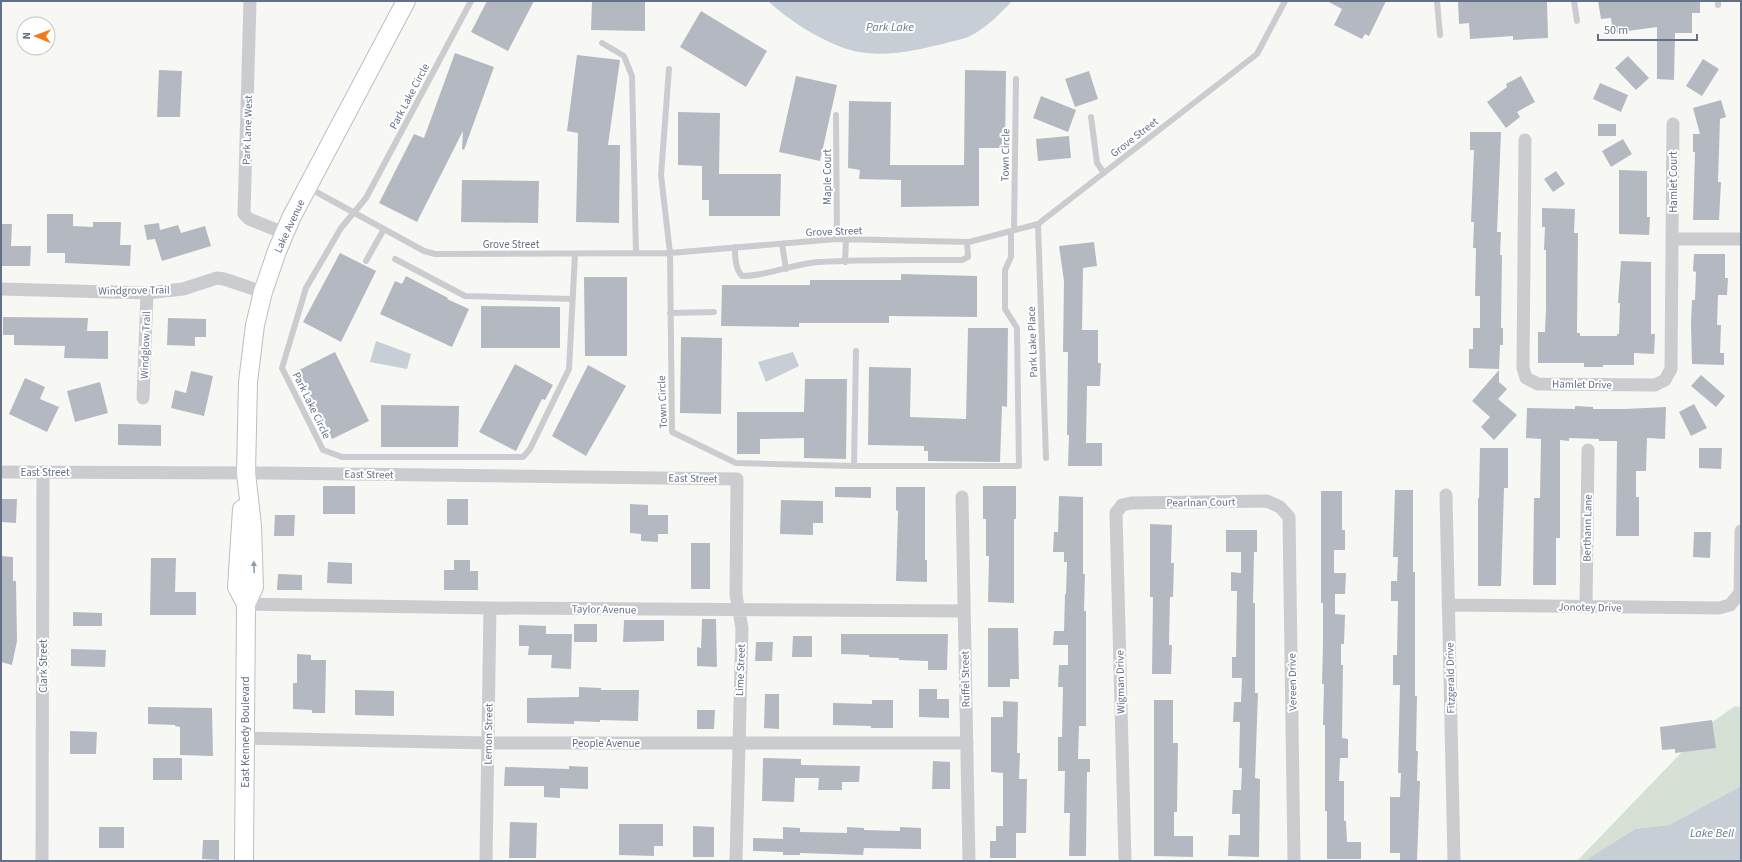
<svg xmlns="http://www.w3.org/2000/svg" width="1742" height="862" font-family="'Source Sans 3',sans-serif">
  <rect width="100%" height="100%" fill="#f7f8f4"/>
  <path fill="#d7e0d5" d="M1735,706L1741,707V786L1669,825L1635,829L1589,858L1587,861H1577L1708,725Z"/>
  <path fill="#c7ced5" d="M768,1H1012C1001,13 985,29 970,36C964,39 956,40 950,42C919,50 886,58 854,51C826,44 789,21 768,1Z
    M376,341L411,354L407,369L370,362Z
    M793,352L799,366L766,382L758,362Z
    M1741,786V861H1587L1589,858L1635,829L1669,825Z"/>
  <path fill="#b4b9c1" d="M487,1H534L508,51L471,32Z
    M592,1H645V31L591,30Z
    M1327,1H1386L1369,36L1365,34L1362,39L1334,25L1342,9Z
    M1458,1H1547L1548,38L1513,40V36L1470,39L1469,23L1459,24Z
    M1598,1H1700V13H1692V33H1675L1674,80L1657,79V27L1613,33L1611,18L1601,19Z
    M701,11L767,51L746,87L680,47Z
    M455,53L494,67L464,150L462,149L463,131L417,222L379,203L414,134L424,138Z
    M577,55L620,60L608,145H620L619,223L576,222L578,133L567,131Z
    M1628,56L1649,78L1636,90L1615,68Z
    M1703,59L1719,69L1702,96L1686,86Z
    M159,70L182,71L180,117H157Z
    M965,70L1006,71L1005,148H979V206L901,207V180L859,179L860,170L848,168L849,101L891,102L890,165H964Z
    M1089,71L1098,99L1075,107L1065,79Z
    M796,76L837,85L820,161L779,152Z
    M1521,76L1535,102L1517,112L1520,117L1506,128L1487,102L1507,87L1506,84Z
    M1600,83L1628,95L1621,112L1593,99Z
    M1041,96L1076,110L1068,132L1033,118Z
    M1721,100L1726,117L1720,119L1718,182H1721L1719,220H1693L1695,152H1693V134H1700L1693,108Z
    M678,112L720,113L719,174H781L780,216H709V200H702V166L678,165Z
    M1598,124H1616V136H1598Z
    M1470,132H1501L1497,232H1501L1500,255H1502L1501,328H1503V345H1500L1499,369L1469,368V349H1473V328H1480V296H1475L1476,248H1473L1474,222H1471L1474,150H1470Z
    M1069,136L1071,158L1038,161L1036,139Z
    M1623,139L1632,154L1611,167L1602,151Z
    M1619,170L1647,171V217H1650L1649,235L1619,234Z
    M1556,171L1565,184L1553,192L1544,179Z
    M462,180L539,181L538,223L461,222Z
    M1542,208L1575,209L1574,233H1578L1577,333H1580V336H1617V334H1619L1620,303H1618L1621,261L1651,262V334H1655L1654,354L1634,353V365H1603V367H1584V363H1538V332H1545L1546,308V250H1544L1545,227H1542Z
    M47,214H73V226L93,227V222H121L120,245H131L130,266L65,263V253H47Z
    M159,223L160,230L178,225L181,233L205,226L211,246L162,261L155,239L147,240L144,225Z
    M1,224H12L11,246H31L30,266H1Z
    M1094,242L1097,266L1083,268L1082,330H1098V363H1101L1100,386H1087L1086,443H1102V466H1068L1069,435H1067L1068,352H1063L1064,281L1059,246Z
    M340,253L376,271L341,342L303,322Z
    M1694,254H1725V278H1728L1727,295H1718L1717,325H1721L1720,353H1724V365L1692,364L1691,325L1692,300H1695L1696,272L1693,271Z
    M901,274L977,276V317L889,316V323H799V327L721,326L722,285H810V280H901Z
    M406,276L448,298L447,299L469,309L452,347L380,314L395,281L402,284Z
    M584,277H627V356H585Z
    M481,306L560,307V348H481Z
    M3,317L88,318L87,331H108V359L64,358L65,346L14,345V335H3Z
    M168,318L206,319V337H195V346L167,345Z
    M968,328H1008L1007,407L1002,406L1000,462L928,461V451H924V446L868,445L869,367L911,368L910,417L966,419Z
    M681,337L722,338L721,414L680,413Z
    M335,352L369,421L332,439L322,416L320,417L297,371Z
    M515,364L553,385L545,400L542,399L516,451L479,432Z
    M588,365L626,386L586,456L552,436Z
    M1499,370V382L1507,389L1498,399L1517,415L1494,440L1481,427L1490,417L1472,401Z
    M191,371L213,376L204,416L171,408L175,390L186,393Z
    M1701,375L1725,396L1716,407L1691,386Z
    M25,378L45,387L40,399L59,407L47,432L9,414Z
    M805,379H847L846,459L804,458V438L760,439V454H737V412H804Z
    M100,382L108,413L75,422L67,391Z
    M1694,404L1707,428L1691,436L1679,412Z
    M381,405L459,406L458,447H381Z
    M1575,406L1593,407V409H1625L1666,407L1665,439L1647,438L1646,471H1636V497H1639V536H1616L1617,441H1599V439L1569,438V441L1560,440V538H1556V585H1533L1534,498H1540L1541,439L1526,438L1527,408L1575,409Z
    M118,424L161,425V446L118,445Z
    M1480,448H1508V488H1504L1501,586H1478V498H1479Z
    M1699,448H1722L1721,469L1699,468Z
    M323,486H355V514H323Z
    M983,486H1016V519H1014V603L988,602L989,556H986V519H983Z
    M835,487H871V498L835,497Z
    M896,487H925V560H927V582L896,581L898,511L896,510Z
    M1395,490H1413V572H1415V696H1417L1416,751H1418L1417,781H1420L1417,861H1400V853H1390V797H1400L1401,773H1398L1400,685H1393V655H1397L1398,601H1391V581H1397L1398,557H1393Z
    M1321,491H1342V530H1345V550H1334V573H1346L1345,594H1335V614L1345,615L1344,644H1341V665H1343L1342,738L1348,739V758H1340L1339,781H1344V821H1346L1347,842H1361V859H1327V811H1325V725H1323L1324,684H1322L1323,643V603H1321Z
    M1059,496L1083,497V574H1085L1084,611H1086V726H1079L1078,759H1090V772H1087L1086,856H1069L1070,813H1064L1065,771H1058V737H1062L1063,687H1058L1059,665H1068V645H1053L1054,631H1064L1065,594H1066L1067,562H1064V552H1053L1054,532H1058Z
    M1,499H17L16,523L1,522Z
    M447,499H468V525H447Z
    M781,500L823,501V523H813V535L780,534Z
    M630,504L648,505V515H668V534H658V542L641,541V534L630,533Z
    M275,515H295L294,536H274Z
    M1150,524L1172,525L1171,563H1174L1173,597H1170L1169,645H1172L1171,674H1152L1153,597H1150Z
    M1226,530H1257V552H1254L1253,603H1255V693H1258L1255,778L1260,779L1259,857L1228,856L1229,835H1240V814H1232L1233,790H1241L1242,768H1239L1240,722H1233L1234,702H1241L1242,678H1232V657H1236L1237,591H1231V572L1241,573V552H1226Z
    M1694,532H1711L1710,558L1693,557Z
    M691,543H710V589H691Z
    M1,556L13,557V581H16L17,641L12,665L1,662Z
    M151,558H176L175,592H196V615H150Z
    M454,560H470V571H478V590H444V570H454Z
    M328,562L352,563V584L327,583Z
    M278,574L302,575V590H277Z
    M73,612L102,613V626H73Z
    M702,619H716L717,667L697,666V647L701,648Z
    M624,620H664V641L623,642Z
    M574,624H597V642H574Z
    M519,625L546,626V634H572L571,669L551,668L552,655H528L529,646H519Z
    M988,628H1018L1019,679H1010V687H988Z
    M841,634H948L947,670H928V661L899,660V658L869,657V655L841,654Z
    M793,636H812V657H792Z
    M756,642H773L772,661H755Z
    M71,649L106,650L105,667L71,666Z
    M297,654L311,655V660H326L325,713H312V710L293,709V683H297Z
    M579,687L601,688V690H639L638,721L600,720V722L574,721V724L527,723V698L579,697Z
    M919,689H937V699H949V718L919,717Z
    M355,690L394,691V716L355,715Z
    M765,694H779V729L764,728Z
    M872,700H893V728H871V726L833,725V703L872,704Z
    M1154,700H1173V743H1178L1177,812H1174V836H1193V857L1154,856Z
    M1003,701L1018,702L1017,753H1020L1019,779H1027L1026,833H1016V858H990V841H996V826H1003V773L991,772V717H1003Z
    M148,707L212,708L213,756L180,755V727L175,726V725L148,724Z
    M697,710H715L714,729H697Z
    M1712,720L1716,748L1675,753V749L1662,750L1660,727Z
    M70,731L97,732L96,754H70Z
    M153,758H182V780H153Z
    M763,758L801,759V765L860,766L859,782H842V790H818L819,778H795L794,802L762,801Z
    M933,761L950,762V789H932Z
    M569,766L588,767V789L560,788V798L544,797V786H504L505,767L569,769Z
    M510,822L537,823L536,858H509Z
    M619,824H663V846H654V856L619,855Z
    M693,826L714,827V857H693Z
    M99,827H124V848H99Z
    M783,827L800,828V832L847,833V827L864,828V830L900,831V827L921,828V849L864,848L863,855L800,853V855H783V852L753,851V838L783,839Z
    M203,840H219V860L202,859Z"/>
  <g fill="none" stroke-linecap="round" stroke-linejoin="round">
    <g stroke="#bbbec5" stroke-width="20">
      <path id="secondary" d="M242,509L237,587L246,604
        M244,861L246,604L254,587L252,526L246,473L248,382L255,325L263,292L277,251L291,218L406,1"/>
    </g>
    <path stroke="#caccd0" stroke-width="6" d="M471,1L366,198L341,228L306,288L282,368L323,450L342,457H523L530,449L569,369L575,254
      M1437,1L1440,35
      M1574,1L1577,21
      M1718,5V1
      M602,43L624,56L632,76L636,253
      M669,69L661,175L670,253L672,432L736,463L854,466L856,351
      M836,115L837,239
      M1091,117L1097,163L1104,173
      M309,188L424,251L435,254L670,253L837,239L969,242L1038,224L1257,54L1285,1
      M1038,224L1046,458
      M1014,230L1016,79
      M782,244L786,269
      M735,247C735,257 735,268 742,276C768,276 792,264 818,262C866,259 914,260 962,260L968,257L967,242
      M395,259L465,296L572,299
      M366,261L384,229
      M845,262L846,239
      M670,313L714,312
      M854,466H1019L1017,328L1005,309V270L1011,257V231"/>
    <path stroke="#caccd0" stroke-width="13" d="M250,1L244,214L249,219L284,233
      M1525,140L1523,368L1526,378L1538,384L1655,385L1665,380L1671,369L1673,124
      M1673,239H1741
      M1,289L147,293L183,289L217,278L224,279L263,292
      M143,398L147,293
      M1,472L268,473L737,479L736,595L742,628L736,861
      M1446,495L1454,861
      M962,497L969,861
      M246,604L490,608L963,611
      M1448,605L1719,608L1730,605L1740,593L1741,531
      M1586,607L1588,450
      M245,738L488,743H967
      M42,861L43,472
      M486,861L490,608
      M1125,861L1116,513L1122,505L1131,503L1267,501L1280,507L1289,517L1294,861"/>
    <use href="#secondary" stroke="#fff" stroke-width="18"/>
  </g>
  <defs><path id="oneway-solid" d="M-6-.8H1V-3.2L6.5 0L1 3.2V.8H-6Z"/></defs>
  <use fill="#929bac" href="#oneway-solid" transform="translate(254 567) rotate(-92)"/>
  <g text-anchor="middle" stroke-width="4" stroke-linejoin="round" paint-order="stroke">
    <g font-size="11" fill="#647088" stroke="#fff">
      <text transform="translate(409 96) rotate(-62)" y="4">Park Lake Circle</text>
      <text transform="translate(247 130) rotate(-88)" y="4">Park Lane West</text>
      <text transform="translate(1134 137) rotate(-38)" y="4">Grove Street</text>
      <text transform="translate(1005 155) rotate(-89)" y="4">Town Circle</text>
      <text transform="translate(827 177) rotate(-90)" y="4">Maple Court</text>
      <text transform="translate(1673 182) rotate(-90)" y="4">Hamlet Court</text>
      <text transform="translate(289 226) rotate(-65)" y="4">Lake Avenue</text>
      <text transform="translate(834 231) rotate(-2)" y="4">Grove Street</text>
      <text x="511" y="248">Grove Street</text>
      <text transform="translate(134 290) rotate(-1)" y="4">Windgrove Trail</text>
      <text transform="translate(1032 342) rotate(-92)" y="4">Park Lake Place</text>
      <text transform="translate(145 345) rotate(-88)" y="4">Windglow Trail</text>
      <text transform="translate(1582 384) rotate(1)" y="4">Hamlet Drive</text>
      <text transform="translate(662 402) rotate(-92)" y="4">Town Circle</text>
      <text transform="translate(312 405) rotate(64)" y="4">Park Lake Circle</text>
      <text x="45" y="476">East Street</text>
      <text transform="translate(369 474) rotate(1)" y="4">East Street</text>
      <text transform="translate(693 478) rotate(1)" y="4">East Street</text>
      <text transform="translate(1201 502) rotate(-1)" y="4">Pearlnan Court</text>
      <text transform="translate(1587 528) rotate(-89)" y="4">Berthann Lane</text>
      <text transform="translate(1590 607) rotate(1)" y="4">Jonotey Drive</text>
      <text transform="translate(604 609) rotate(1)" y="4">Taylor Avenue</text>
      <text transform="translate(43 666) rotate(-90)" y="4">Clark Street</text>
      <text transform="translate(740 670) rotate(-88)" y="4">Lime Street</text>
      <text transform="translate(1450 678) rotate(-91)" y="4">Fitzgerald Drive</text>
      <text transform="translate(965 679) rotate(-91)" y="4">Ruffel Street</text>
      <text transform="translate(1120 682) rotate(-91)" y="4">Wigman Drive</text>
      <text transform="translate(1292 682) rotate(-91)" y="4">Vereen Drive</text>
      <text transform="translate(245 732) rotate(-90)" y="4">East Kennedy Boulevard</text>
      <text transform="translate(488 734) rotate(-89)" y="4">Lemon Street</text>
      <text x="606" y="747">People Avenue</text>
    </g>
    <g font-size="12" font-style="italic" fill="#64798b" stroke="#fff">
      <text x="890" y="31">Park Lake</text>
      <text x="1712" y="837">Lake Bell</text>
    </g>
  </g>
  <rect width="1742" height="862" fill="none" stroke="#647088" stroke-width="4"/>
  <g transform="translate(36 36) rotate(271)"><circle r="19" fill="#ffffff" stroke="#c1c6cf"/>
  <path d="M0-3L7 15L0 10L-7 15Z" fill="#f37a19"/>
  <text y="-6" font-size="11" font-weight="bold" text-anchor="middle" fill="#647088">N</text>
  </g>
  <path d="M1598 34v6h99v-6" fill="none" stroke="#647088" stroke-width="2"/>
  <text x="1604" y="34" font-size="12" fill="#647088" stroke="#ffffff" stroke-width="3" paint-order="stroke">50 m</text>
</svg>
